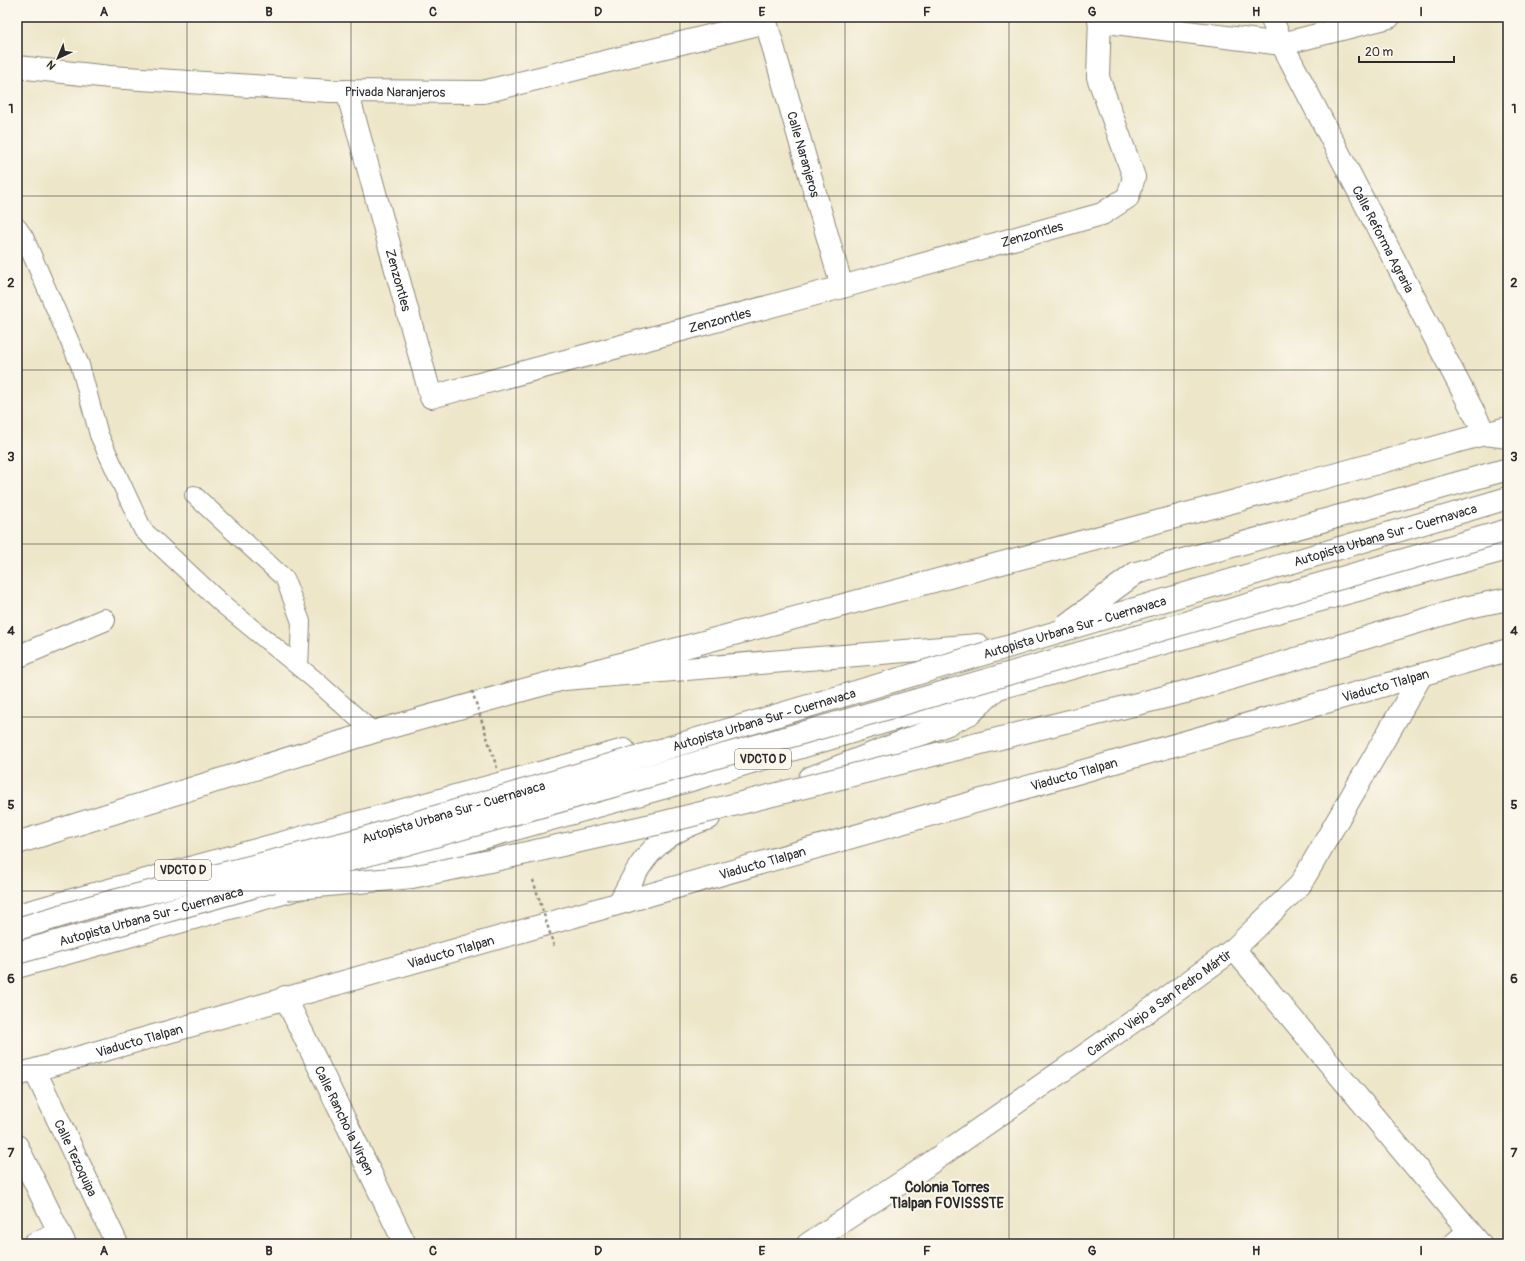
<svg xmlns="http://www.w3.org/2000/svg" width="1525" height="1261" font-family="Pangolin,sans-serif">
  <rect width="100%" height="100%" fill="#fbf7ec"/>
  <filter id="ink" filterUnits="userSpaceOnUse"><feTurbulence type="fractalNoise" baseFrequency=".025" numOctaves="2"/><feDisplacementMap in="SourceGraphic" scale="8" xChannelSelector="R" yChannelSelector="G"/><feConvolveMatrix kernelMatrix="1 2 1 2 8 2 1 2 1" color-interpolation-filters="sRGB"/></filter>
  <filter id="wash" filterUnits="userSpaceOnUse"><feTurbulence type="fractalNoise" baseFrequency=".012" numOctaves="4" result="noise"/><feDisplacementMap in="SourceGraphic" scale="16" xChannelSelector="R" yChannelSelector="G"/><feGaussianBlur stdDeviation="0.9" result="paint"/><feColorMatrix in="noise" values="0 0 0 0 0 0 0 0 0 0 0 0 0 0 0 0 0 1.4 0 .05"/><feComposite in="paint" operator="in"/></filter>
  <g filter="url(#wash)">
    <rect width="100%" height="100%" fill="#ede6c9"/>
  </g>
  <g filter="url(#ink)">
    <g fill="none" stroke-linecap="round" stroke-linejoin="round">
      <g stroke="#8c887a" stroke-width="20">
        <path id="lane" d="M17,227L24,237L80,365L99,435L143,530L220,602L315,680L373,732
          M194,495L285,579L301,622L299,667"/>
      </g>
      <g stroke="#8c887a" stroke-width="24">
        <g id="street">
          <path id="s1" d="M1271,17L1282,44L1485,434"/>
          <path d="M1099,21L1282,44L1389,17"/>
          <path id="s2" d="M17,67L110,77L330,91L483,92L766,22L842,287"/>
          <path id="s3" d="M347,91L431,397L842,287L1102,214L1128,197L1134,177L1098,77L1100,17"/>
          <path d="M17,657L104,620"/>
          <path d="M1234,949L1480,1244"/>
          <path id="s4" d="M285,997L405,1244"/>
          <path id="s5" d="M35,1071L117,1244"/>
          <path d="M17,1146L65,1244"/>
          <path d="M34,1244L59,1232"/>
          <path id="s6" d="M808,1244L916,1173L1161,1002L1234,949L1300,885L1421,676"/>
          <path d="M1454,1244L1469,1231"/>
        </g>
      </g>
      <g stroke="#8c887a" stroke-width="24">
        <g id="secondary">
          <path d="M17,843L373,732L534,687L1326,477L1503,429"/>
          <path id="s7" d="M17,1075L1508,650"/>
        </g>
      </g>
      <g stroke="#8c887a" stroke-width="24">
        <path id="highway" d="M1485,434L1508,437
          M1136,573L1508,469
          M564,679L978,645
          M810,778L948,724L971,713L994,691
          M338,878L688,781L995,689L1508,549
          M619,903C630,883 641,859 659,844C673,831 692,824 709,818
          M17,915L624,750
          M17,967L305,887"/>
      </g>
      <use href="#lane" stroke="#fff" stroke-width="18"/>
      <use href="#street" stroke="#fff" stroke-width="22"/>
      <use href="#secondary" stroke="#fff" stroke-width="22"/>
      <use href="#highway" stroke="#fff" stroke-width="22"/>
      <g stroke="#8c887a" stroke-width="24" stroke-linecap="butt">
        <g id="highway-bridge">
          <path d="M1066,625L1136,573"/>
          <path d="M286,889L412,877L495,860L665,822L1193,690L1464,608L1508,599"/>
          <path id="s8" d="M17,929L90,907L361,839L1508,498"/>
          <path id="s9" d="M17,953C515,815 1012,675 1508,530"/>
        </g>
      </g>
      <path stroke="#8c887a" stroke-width="2.5" stroke-dasharray="3 3" stroke-linecap="butt" d="M472,691L498,771
        M533,880L554,946"/>
      <use href="#highway-bridge" stroke="#fff" stroke-width="22"/>
    </g>
  </g>
  <path fill="none" stroke="#2b2b2b" stroke-width="1" stroke-opacity="0.55" d="M187,17V1244M351,17V1244M516,17V1244M680,17V1244M845,17V1244M1009,17V1244M1174,17V1244M1338,17V1244M17,196H1508M17,370H1508M17,544H1508M17,717H1508M17,891H1508M17,1065H1508"/>
  <g text-anchor="middle" stroke-width="4" stroke-linejoin="round" paint-order="stroke">
    <g fill="#fbf7ec" stroke="#696865" stroke-width="1">
      <rect x="735" y="749" width="56" height="20" rx="3"/>
      <rect x="155" y="860" width="56" height="20" rx="3"/>
    </g>
    <g font-size="12" font-weight="bold" fill="#2b2b2b">
      <text x="763" y="763">VDCTO D</text>
      <text x="183" y="874">VDCTO D</text>
    </g>
    <g font-size="13" fill="#2b2b2b" stroke="#fbf7ec">
      <text dy="5" stroke="none"><textPath href="#s2" startOffset="379">Privada Naranjeros</textPath></text>
      <text dy="5" stroke="none"><textPath href="#s2" startOffset="896">Calle Naranjeros</textPath></text>
      <text dy="5" stroke="none"><textPath href="#s3" startOffset="940">Zenzontles</textPath></text>
      <text dy="5" stroke="none"><textPath href="#s1" startOffset="249">Calle Reforma Agraria</textPath></text>
      <text dy="5" stroke="none"><textPath href="#s3" startOffset="196">Zenzontles</textPath></text>
      <text dy="5" stroke="none"><textPath href="#s3" startOffset="616">Zenzontles</textPath></text>
      <text dy="5" stroke="none"><textPath href="#s8" startOffset="1424">Autopista Urbana Sur - Cuernavaca</textPath></text>
      <text dy="5" stroke="none"><textPath href="#s8" startOffset="1100">Autopista Urbana Sur - Cuernavaca</textPath></text>
      <text dy="5" stroke="none"><textPath href="#s7" startOffset="1423">Viaducto Tlalpan</textPath></text>
      <text dy="5" stroke="none"><textPath href="#s8" startOffset="776">Autopista Urbana Sur - Cuernavaca</textPath></text>
      <text dy="5" stroke="none"><textPath href="#s7" startOffset="1099">Viaducto Tlalpan</textPath></text>
      <text dy="5" stroke="none"><textPath href="#s8" startOffset="452">Autopista Urbana Sur - Cuernavaca</textPath></text>
      <text dy="5" stroke="none"><textPath href="#s7" startOffset="775">Viaducto Tlalpan</textPath></text>
      <text dy="5" stroke="none"><textPath href="#s9" startOffset="139">Autopista Urbana Sur - Cuernavaca</textPath></text>
      <text dy="5" stroke="none"><textPath href="#s7" startOffset="451">Viaducto Tlalpan</textPath></text>
      <text dy="5" stroke="none"><textPath href="#s6" startOffset="426">Camino Viejo a San Pedro Mártir</textPath></text>
      <text dy="5" stroke="none"><textPath href="#s7" startOffset="127">Viaducto Tlalpan</textPath></text>
      <text dy="5" stroke="none"><textPath href="#s4" startOffset="137">Calle Rancho la Virgen</textPath></text>
      <text dy="5" stroke="none"><textPath href="#s5" startOffset="96">Calle Tezoquipa</textPath></text>
    </g>
    <g font-size="14" font-weight="bold" fill="#2b2b2b" stroke="#fbf7ec">
      <text x="947" y="1192">Colonia Torres<tspan x="947" dy="16">Tlalpan FOVISSSTE</tspan></text>
    </g>
  </g>
  <rect width="1525" height="1261" fill="none" stroke="#fbf7ec" stroke-width="44"/>
  <g transform="translate(58 58) rotate(224)" stroke="#fbf7ec" stroke-width="3" paint-order="stroke">
  <path d="M0-3L7 15L0 10L-7 15Z" fill="#2b2b2b"/>
  <text y="-6" font-size="11" font-weight="bold" text-anchor="middle" fill="#2b2b2b">N</text>
  </g>
  <path d="M1359 56v6h95v-6" fill="none" stroke="#2b2b2b" stroke-width="2"/>
  <text x="1365" y="56" font-size="12" fill="#2b2b2b" stroke="#fbf7ec" stroke-width="3" paint-order="stroke">20 m</text>
  <rect x="22" y="22" width="1481" height="1217" fill="none" stroke="#2b2b2b" stroke-width="1.5"/>
  <g font-size="13" text-anchor="middle" font-weight="bold" fill="#2b2b2b">
    <text x="104" y="16">A</text>
    <text x="269" y="16">B</text>
    <text x="433" y="16">C</text>
    <text x="598" y="16">D</text>
    <text x="762" y="16">E</text>
    <text x="927" y="16">F</text>
    <text x="1092" y="16">G</text>
    <text x="1256" y="16">H</text>
    <text x="1421" y="16">I</text>
    <text x="11" y="113">1</text>
    <text x="1514" y="113">1</text>
    <text x="11" y="287">2</text>
    <text x="1514" y="287">2</text>
    <text x="11" y="461">3</text>
    <text x="1514" y="461">3</text>
    <text x="11" y="635">4</text>
    <text x="1514" y="635">4</text>
    <text x="11" y="809">5</text>
    <text x="1514" y="809">5</text>
    <text x="11" y="983">6</text>
    <text x="1514" y="983">6</text>
    <text x="11" y="1157">7</text>
    <text x="1514" y="1157">7</text>
    <text x="104" y="1255">A</text>
    <text x="269" y="1255">B</text>
    <text x="433" y="1255">C</text>
    <text x="598" y="1255">D</text>
    <text x="762" y="1255">E</text>
    <text x="927" y="1255">F</text>
    <text x="1092" y="1255">G</text>
    <text x="1256" y="1255">H</text>
    <text x="1421" y="1255">I</text>
  </g>
</svg>
